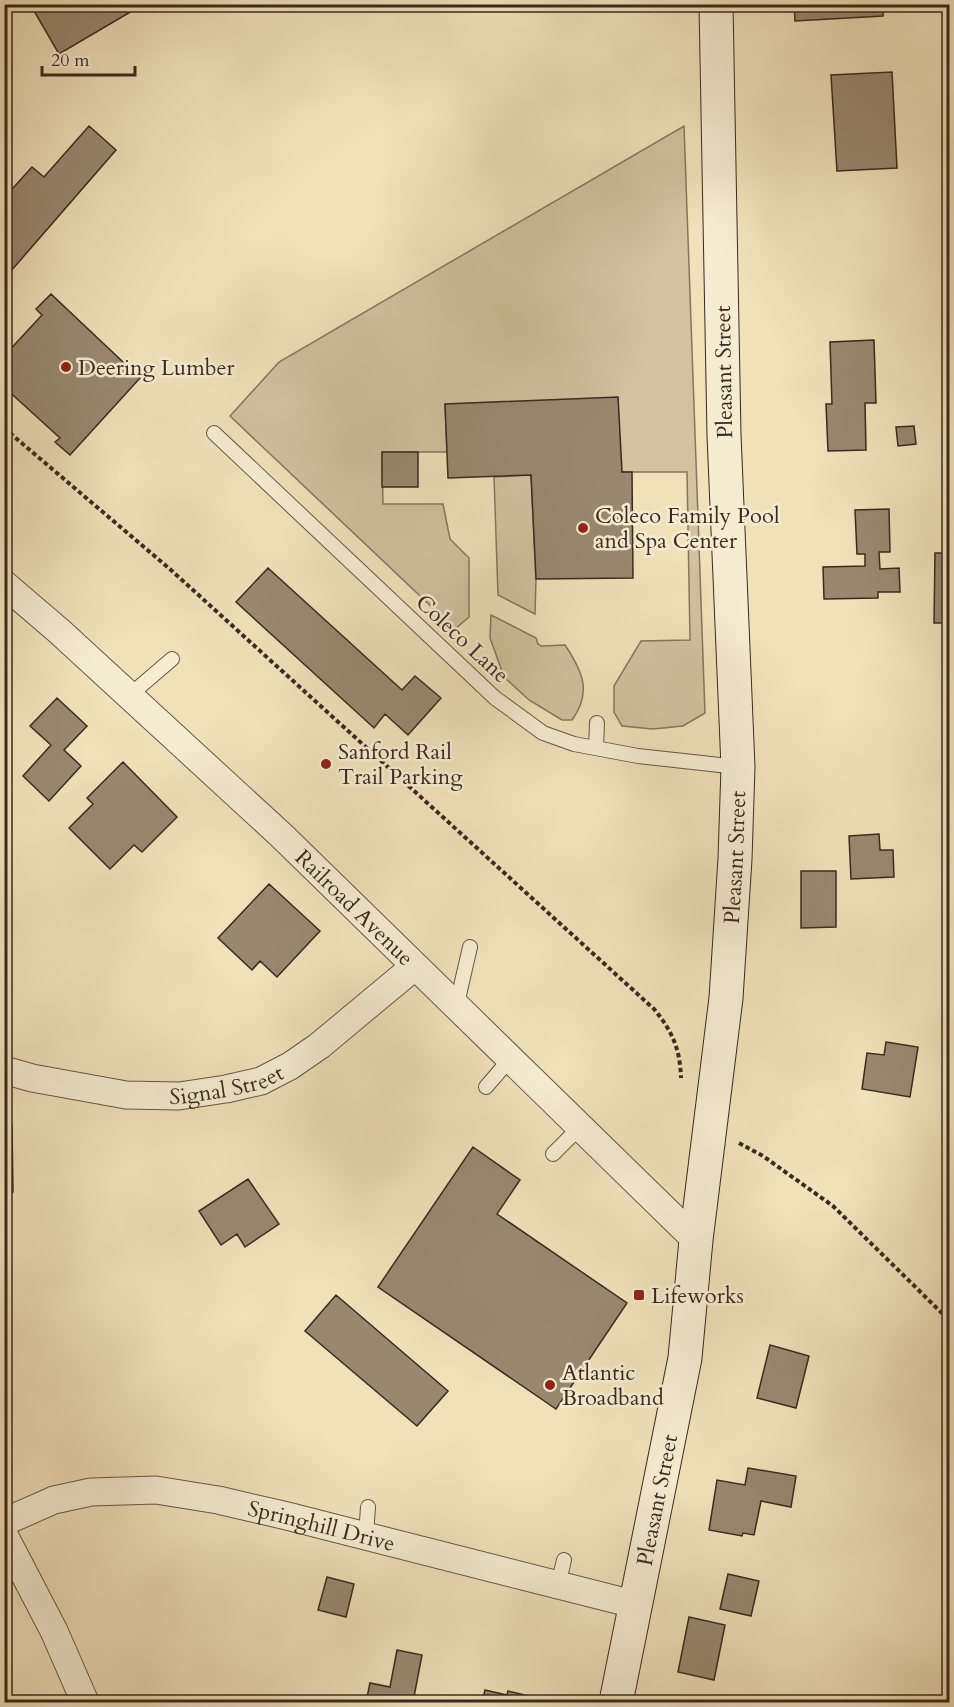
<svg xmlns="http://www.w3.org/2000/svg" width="954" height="1707" font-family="Cardo,serif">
  <rect width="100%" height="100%" fill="#f0e1ba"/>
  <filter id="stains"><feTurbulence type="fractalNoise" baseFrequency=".00333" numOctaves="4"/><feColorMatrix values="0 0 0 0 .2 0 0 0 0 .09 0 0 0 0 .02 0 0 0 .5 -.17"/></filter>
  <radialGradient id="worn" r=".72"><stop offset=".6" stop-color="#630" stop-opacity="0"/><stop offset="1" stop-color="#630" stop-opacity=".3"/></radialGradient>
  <path fill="#d1c2a0" stroke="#867560" stroke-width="1.5" d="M684,126L705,713L683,726L653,729L622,726L614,712V686L641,641L690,640L687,472H622L445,404L447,452H382L383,504H443L450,539L469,558V617L455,629L230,416L279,362Z
    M531,475L536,579L535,614L498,595L494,477Z
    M491,615L536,638L538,644L541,646L565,645C583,672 592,692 572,720H562L529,700L504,677L490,638Z"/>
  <path fill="#998870" stroke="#3b281f" stroke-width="1.5" d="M30,4H144L59,54Z
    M794,4H883V16L795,21Z
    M892,72L897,168L837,171L831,75Z
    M89,126L116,150L4,279V198L32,167L44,177Z
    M51,294L140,378L70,455L55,442L60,438L4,387V356L42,315L36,309Z
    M874,340L876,403H865L866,450L828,451L826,404H832L830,342Z
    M618,397L622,472H632L633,578L536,579L531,475L448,478L445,404Z
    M914,426L916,444L898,446L896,427Z
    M382,452H418V487H382Z
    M889,509L890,552H879L880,569L899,568L900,592H878V598L824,599L823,567L865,566V554H857L855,510Z
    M935,553H950V623H934Z
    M268,568L402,690L415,676L441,698L408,735L385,714L374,728L236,602Z
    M57,698L87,726L64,750L81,766L49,801L23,776L51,745L30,726Z
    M123,762L177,817L142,852L134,845L110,869L69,828L93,804L87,798Z
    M879,834L880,850H893L894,877L851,879L849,836Z
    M801,871H836V927L801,928Z
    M269,884L320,931L277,977L260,961L252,970L218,938Z
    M886,1042L918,1047L910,1097L862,1089L867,1053L884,1055Z
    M4,1125H12L13,1192H4Z
    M473,1147L520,1180L497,1214L627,1303L556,1409L378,1287Z
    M248,1179L279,1224L245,1247L237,1234L221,1245L199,1211Z
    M336,1295L448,1391L417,1426L305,1331Z
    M770,1345L809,1356L796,1408L757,1398Z
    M748,1468L796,1476L791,1507L761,1501L754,1535L743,1533L742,1536L709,1530L717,1480L745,1485Z
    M728,1574L759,1581L751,1616L720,1609Z
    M327,1577L354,1584L346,1617L318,1610Z
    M689,1617L725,1625L714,1680L678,1672Z
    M397,1650L422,1655L413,1702H366L370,1683L390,1687Z
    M485,1690L507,1695L508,1691L533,1697L531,1702H482Z"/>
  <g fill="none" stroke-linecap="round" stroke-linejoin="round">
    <g stroke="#685646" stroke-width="16">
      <path id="service" d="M214,433L495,698L543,733L574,744L638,756L738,767
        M130,695L172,659
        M596,748L597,723
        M456,1008L470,947
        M486,1087L510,1059
        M553,1154L580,1127
        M366,1536L368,1507
        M558,1585L564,1560"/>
    </g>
    <g stroke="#685646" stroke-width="29">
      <g id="minor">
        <path id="s1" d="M4,584L59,631L282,836L696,1240"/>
        <path id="s2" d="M4,1070L32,1078L126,1095L179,1096L226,1089L261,1081L290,1066L319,1046L414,967"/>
        <path id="s3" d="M4,1522L54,1500L91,1492L156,1490L218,1500L287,1516L637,1605"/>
        <path d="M4,1535L54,1631L85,1702"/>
      </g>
    </g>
    <g stroke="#3b281f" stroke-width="35">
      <g id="secondary">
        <path id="s4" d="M616,1702L685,1358L696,1240L726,998L735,859L738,767L724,435L716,4"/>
      </g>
    </g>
    <path stroke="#3b281f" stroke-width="4" stroke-dasharray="4.5 3" stroke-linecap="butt" d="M4,428L171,570L654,1009C672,1031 680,1048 681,1078
      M739,1143L763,1156L833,1206L950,1321"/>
    <use href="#service" stroke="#f5ecd2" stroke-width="14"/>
    <use href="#minor" stroke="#f5ecd2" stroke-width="27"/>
    <use href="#secondary" stroke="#f5ecd2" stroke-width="33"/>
  </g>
  <g fill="#8f2418" stroke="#f5ecd2" stroke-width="2">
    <circle cx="66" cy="367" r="6"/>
    <circle cx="583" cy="528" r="6"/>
    <circle cx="326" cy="764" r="6"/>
    <rect x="633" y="1289" width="12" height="12" rx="3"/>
    <circle cx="550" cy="1385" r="6"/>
  </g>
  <g text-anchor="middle" stroke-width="5" stroke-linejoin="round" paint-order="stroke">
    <g font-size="22" fill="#3b281f" stroke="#f5ecd2" text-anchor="start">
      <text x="78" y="375">Deering Lumber</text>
      <text x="595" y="523">Coleco Family Pool<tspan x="595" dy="25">and Spa Center</tspan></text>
      <text x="338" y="759">Sanford Rail<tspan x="338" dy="25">Trail Parking</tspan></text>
      <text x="651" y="1303">Lifeworks</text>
      <text x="562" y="1380">Atlantic<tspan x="562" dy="25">Broadband</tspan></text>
    </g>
    <g font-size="22" fill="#3b281f" stroke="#f5ecd2">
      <text transform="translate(723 372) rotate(-91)" y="8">Pleasant Street</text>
      <text transform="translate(463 638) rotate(43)" y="8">Coleco Lane</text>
      <text dy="8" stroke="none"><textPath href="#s4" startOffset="854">Pleasant Street</textPath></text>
      <text dy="8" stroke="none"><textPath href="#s1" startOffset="477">Railroad Avenue</textPath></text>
      <text dy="8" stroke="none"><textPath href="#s2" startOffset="226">Signal Street</textPath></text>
      <text dy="8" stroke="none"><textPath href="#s4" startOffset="206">Pleasant Street</textPath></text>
      <text dy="8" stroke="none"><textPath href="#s3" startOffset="327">Springhill Drive</textPath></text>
    </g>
  </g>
  <rect width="954" height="1707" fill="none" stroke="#f0e1ba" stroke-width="24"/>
  <rect x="6" y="6" width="942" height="1695" fill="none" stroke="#3b281f" stroke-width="3"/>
  <rect x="12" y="12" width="930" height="1683" fill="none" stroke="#3b281f" stroke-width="1.5"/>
  <path d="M42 66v9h93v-9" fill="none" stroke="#3b281f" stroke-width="3"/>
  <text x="51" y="66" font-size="18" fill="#3b281f" stroke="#f5ecd2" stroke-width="4.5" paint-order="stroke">20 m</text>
  <rect width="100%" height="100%" filter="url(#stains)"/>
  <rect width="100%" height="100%" fill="url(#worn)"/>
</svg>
